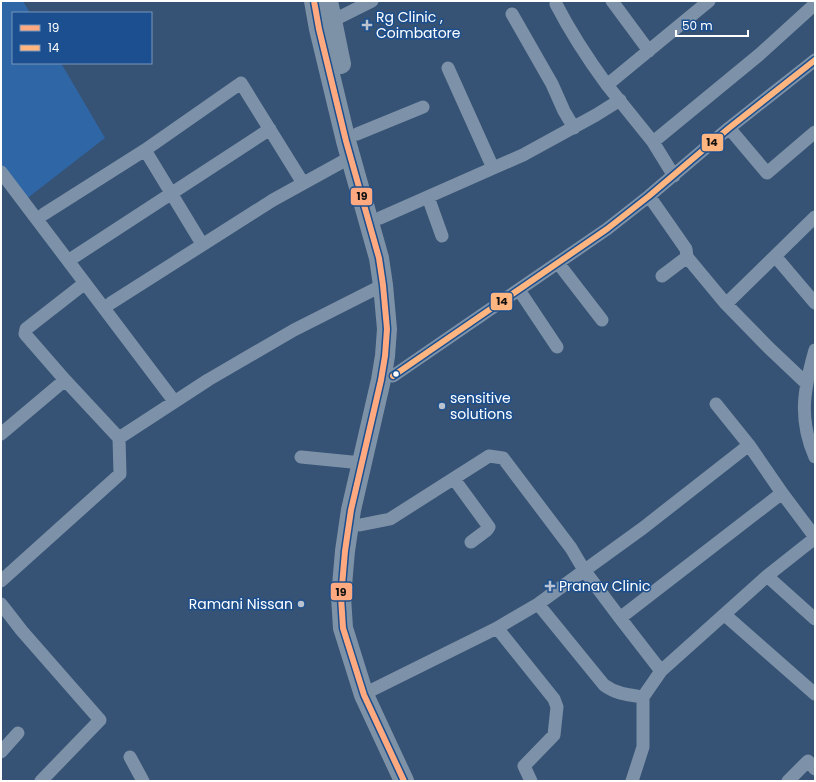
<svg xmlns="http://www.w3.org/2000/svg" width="816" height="782" font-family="Poppins,sans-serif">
  <rect width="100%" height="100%" fill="#365274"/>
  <path fill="#2f66a5" d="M1,1H23L30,13H13V63H61L105,138L25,200L1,168Z"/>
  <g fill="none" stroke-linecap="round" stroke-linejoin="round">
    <path stroke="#7d92a8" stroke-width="13" d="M612,1L649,51
      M556,4C571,33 588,59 607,85
      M512,14L552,84L564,111L574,128
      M332,21L372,1
      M448,68L493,168
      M729,128L767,173L815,132
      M357,134L423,107
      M653,142L760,54L815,4
      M145,150L202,244
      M1,172L174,401
      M674,176L653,142L607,85L709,1
      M649,196L686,249L687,257L726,304L769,348L806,383
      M428,197L442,236
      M44,214L145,150L241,83L303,183
      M380,218L523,155L596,115L620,100
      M775,256L815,303
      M74,257L270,129
      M558,263L602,320
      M662,276L687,257
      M519,290L557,347
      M111,303L273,200L351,157
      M726,304L815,217
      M815,350C804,388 798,419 815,457
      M393,376L607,229L649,196L729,128L815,60
      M65,380L25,334L26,329L85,283
      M716,404L749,445
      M1,434L65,380L119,438
      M301,457L362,463
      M454,479L489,527L487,530L471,542
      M782,493L815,537
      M360,525L390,519L489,456L503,458L571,548L584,570L620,618
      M767,576L815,619
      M1,581L120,474L119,438L208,380L294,330L383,285
      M1,604L22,631L100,720L41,781
      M538,604L604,685C616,694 629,695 643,697
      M725,615L815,694
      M497,628L554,699L557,707L554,735L524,766L531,781
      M372,690L497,628L538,604L643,528L749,445L782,493L620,618L661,671
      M1,752L18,733
      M130,757L143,781
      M632,781L643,747V697L661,671L767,576L815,538
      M788,781L808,761L815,769"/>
    <path stroke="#7e92a7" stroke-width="20" d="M314,1L319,29L346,141L379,258L383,285L387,329L385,356L381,380L351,510L345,551L341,597L343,628L364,695L404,781
      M328,1L341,64"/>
    <g stroke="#1b4f8f" stroke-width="9">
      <path id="bus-1" d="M314,1L319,29L346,141L379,258L383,285L387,329L385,356L381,380L351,510L345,551L341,597L343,628L364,695L404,781"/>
    </g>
    <g stroke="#1b4f8f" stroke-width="9">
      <path id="bus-2" d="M393,376L607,229L649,196L729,128L815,60"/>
    </g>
    <use href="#bus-1" stroke="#ffa980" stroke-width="6"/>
    <use href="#bus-2" stroke="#ffb580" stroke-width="6"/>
  </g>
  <g fill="#b9c2ce" stroke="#1b4f8f" stroke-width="1.5">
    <path d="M365 19h4v4h4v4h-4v4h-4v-4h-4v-4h4z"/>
    <circle cx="442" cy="406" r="4"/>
    <path d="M548 580h4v4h4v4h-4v4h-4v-4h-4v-4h4z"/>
    <circle cx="301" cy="604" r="4"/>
  </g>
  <circle fill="#fff" stroke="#1b4f8f" stroke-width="1.5" cx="396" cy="374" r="3.5"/>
  <g text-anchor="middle" stroke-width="3" stroke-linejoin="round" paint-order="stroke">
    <g font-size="14" fill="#fff" stroke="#1b4f8f" text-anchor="start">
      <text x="376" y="22">Rg Clinic ,<tspan x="376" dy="16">Coimbatore</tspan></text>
      <text x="450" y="403">sensitive<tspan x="450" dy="16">solutions</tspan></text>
      <text x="559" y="591">Pranav Clinic</text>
      <text x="293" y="609" text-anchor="end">Ramani Nissan</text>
    </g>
  </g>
  <g stroke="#1b4f8f" stroke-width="1.5">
    <rect x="701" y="133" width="23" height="19" rx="4" fill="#ffb580"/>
    <rect x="350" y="187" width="23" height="19" rx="4" fill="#ffa980"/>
    <rect x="490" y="292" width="23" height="19" rx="4" fill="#ffb580"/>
    <rect x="330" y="582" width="23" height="19" rx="4" fill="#ffa980"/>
  </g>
  <g font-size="11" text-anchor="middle" font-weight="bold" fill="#111">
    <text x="712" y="146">14</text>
    <text x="362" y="200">19</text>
    <text x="502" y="305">14</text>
    <text x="341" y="596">19</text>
  </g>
  <rect width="816" height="782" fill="none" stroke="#ffffff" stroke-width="4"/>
  <rect x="12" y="12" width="140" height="52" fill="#1b4f8f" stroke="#7695bc"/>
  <rect x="20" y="25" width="20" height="6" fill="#ffa980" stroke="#7695bc"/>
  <text x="48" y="32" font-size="12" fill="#ffffff">19</text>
  <rect x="20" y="45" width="20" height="6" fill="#ffb580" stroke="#7695bc"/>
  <text x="48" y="52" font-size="12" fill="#ffffff">14</text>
  <path d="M676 30v6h72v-6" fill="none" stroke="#ffffff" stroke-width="2"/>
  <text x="682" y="30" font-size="12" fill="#ffffff" stroke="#1b4f8f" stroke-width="3" paint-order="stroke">50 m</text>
</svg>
